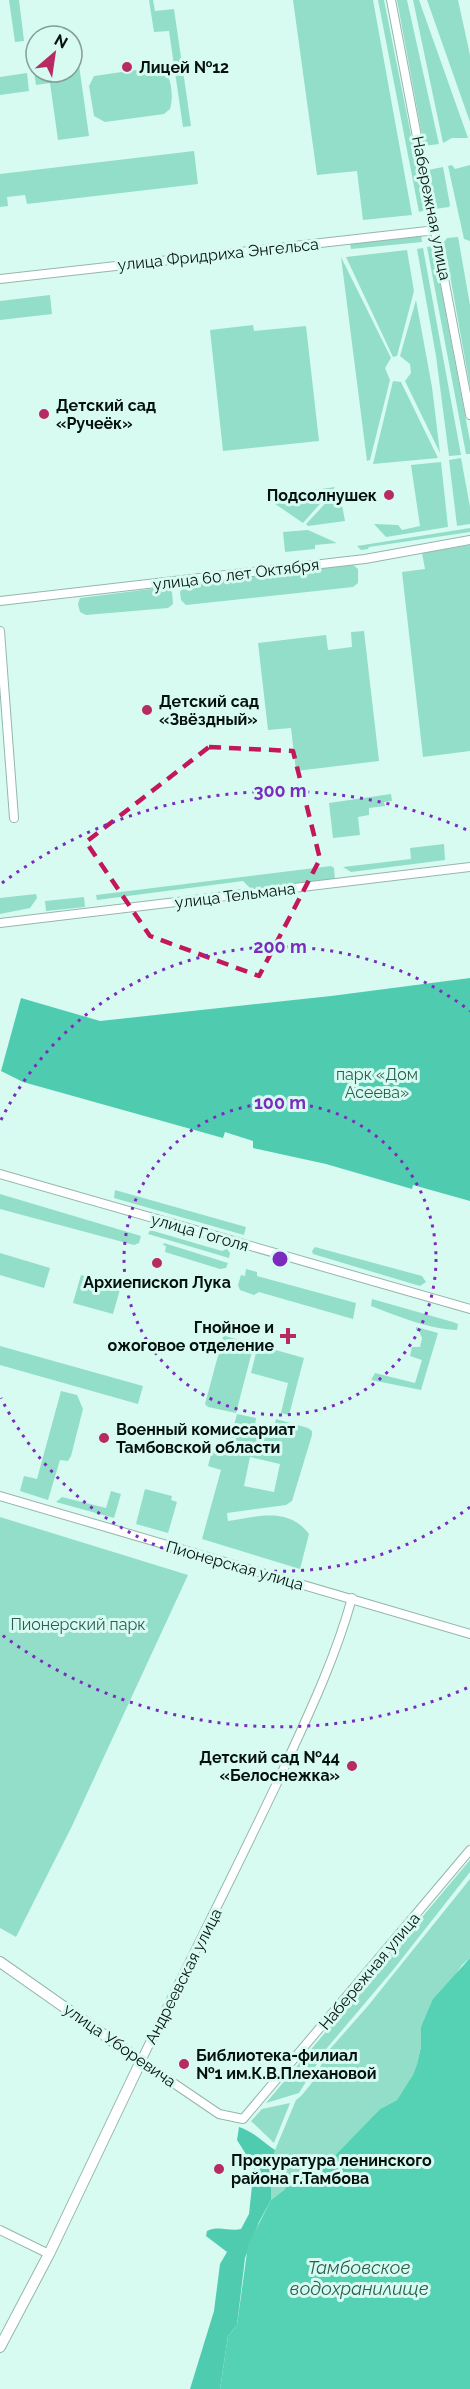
<svg xmlns="http://www.w3.org/2000/svg" width="470" height="2389" font-family="Raleway,sans-serif">
  <rect width="100%" height="100%" fill="#d8fbf1"/>
  <path fill="#92dec9" fill-rule="evenodd" d="M9,0H19L24,41L15,42Z
    M149,0H153L155,11L174,9L191,126L183,127L169,31L154,32Z
    M293,0H373L412,215L363,220L357,171L317,175Z
    M378,0H384L426,210L419,212Z
    M397,0H407L439,144L424,146Z
    M413,0H419L468,138H452L443,143Z
    M427,0H458L470,55V122Z
    M36,58V72H72V66L79,65L89,136L58,140L50,83L36,85L32,59Z
    M157,67C172,70 174,96 170,109L164,114L105,122L94,116L89,86L94,76Z
    M27,73L29,91L0,95V77Z
    M194,151L198,184L27,204L25,195L7,197L8,206L0,207V174Z
    M452,165L455,169L470,165V241L464,239L448,166Z
    M443,167L450,205L449,207L435,209L428,170Z
    M421,234L422,242L351,249L350,243Z
    M458,237L470,305V387L444,242L447,238Z
    M433,246L470,441V454H466L427,247Z
    M423,248L461,455L449,456L436,356L417,249Z
    M407,250L414,291L397,356L393,357L346,257Z
    M341,257L391,358L385,368L390,380L370,460L367,461Z
    M50,295L52,314L0,320V301Z
    M416,300L432,387L440,453L405,381L411,373L410,364L400,356Z
    M253,325L254,331L306,326L319,441L223,451L210,330Z
    M393,381L401,382L438,458L373,464Z
    M461,458L470,507V524L457,526L449,460Z
    M441,462L448,527L386,537L374,524L398,525L402,530L420,526L411,465Z
    M335,487L303,523L265,497Z
    M335,493L340,494L345,521L308,526L306,524Z
    M470,528V532L369,547L368,549L361,550L357,546Z
    M308,530L337,543L315,545V549L285,552L283,532Z
    M470,545V751L423,757L402,572L425,569L422,553Z
    M352,564L358,569V583L353,587L186,605L181,600L180,592L187,582Z
    M166,587L172,592L173,604L168,608L86,615L80,612L78,604L80,598Z
    M364,631L379,761L296,771L291,728L268,730L258,643L326,635L328,650L352,647L351,632Z
    M391,794L392,801L384,802L385,806L369,808V815L358,817L360,835L333,838L329,803Z
    M444,844L445,860L351,872L343,867L411,859L410,848Z
    M331,866L334,868L335,880L250,888L243,881L97,900L96,895Z
    M36,894L37,898L30,908L0,914V898Z
    M84,897L85,907L46,911L45,901Z
    M115,1190L246,1227L244,1235L114,1198Z
    M0,1194L141,1236L139,1243L134,1245L0,1209Z
    M150,1230L222,1251L227,1249L230,1253L229,1258L148,1234Z
    M164,1243L228,1263L226,1268L220,1269L165,1252L166,1246L163,1245Z
    M315,1247L422,1276L426,1282L420,1286L313,1254L312,1251Z
    M0,1253L50,1268L44,1288L0,1275Z
    M246,1269L257,1272V1276L356,1303L353,1319L259,1292L254,1295L240,1290L238,1285L241,1275L245,1276Z
    M81,1275L121,1286L113,1314L73,1303Z
    M372,1299L453,1322L458,1324L457,1330C432,1330 394,1315 371,1306Z
    M416,1327L438,1333L421,1390L371,1380L375,1373L415,1383L422,1360L410,1356L412,1347H420L422,1338L419,1331L416,1330Z
    M225,1336L254,1344L236,1413L208,1407L205,1404L223,1337Z
    M258,1345L304,1358L289,1415L281,1413L288,1383L251,1373Z
    M0,1346L143,1386L138,1404L0,1365Z
    M61,1391L77,1395L83,1409L71,1456L68,1461L60,1460L48,1500L20,1491L24,1476L37,1479Z
    M237,1414L256,1418L255,1426L273,1431L276,1419L308,1428L312,1431V1435L292,1501L286,1505L227,1513L228,1521C257,1517 288,1506 309,1534L300,1569L202,1539L221,1470L208,1466L212,1451L226,1455ZM250,1457L280,1464L274,1492L244,1486Z
    M145,1489L172,1496L171,1500L177,1502L168,1533L136,1524Z
    M111,1491L121,1494L114,1518L56,1502L62,1497L106,1508Z
    M0,1517L188,1575L72,1826L16,1937L0,1928Z
    M470,1860V1872L393,1970L327,2048L299,2093L266,2103Z
    M470,1879V1958L462,1965L421,2027V2047L417,2064L413,2076L397,2100L380,2109L314,2177L296,2174L284,2190L271,2200V2167L275,2150L296,2100L301,2096L311,2084L329,2050L367,2007Z
    M290,2103L274,2143L251,2121L262,2109Z"/>
  <path fill="#4fccaf" d="M470,978V1201L413,1185L412,1189L326,1164L253,1148V1141L225,1132L223,1138L23,1082L1,1071L21,998L100,1021L331,996Z
    M239,2127C254,2132 263,2142 275,2150L271,2167V2200L259,2222L245,2258L237,2325L228,2336L220,2389H190L214,2311L220,2264L227,2252L206,2236L207,2231C219,2225 230,2232 241,2229L249,2214L254,2167L237,2140Z"/>
  <path fill="#55d1b4" d="M470,1958V2389H220L228,2336L237,2325L248,2245L271,2200L284,2190L296,2174L314,2177L380,2109L397,2100L413,2075L417,2064L421,2047V2027L433,1999Z"/>
  <g fill="none" stroke-linecap="round" stroke-linejoin="round">
    <g stroke="#95b6ac" stroke-width="10">
      <path id="minor" d="M391,0L470,415
        M0,279L436,230
        M0,601L365,559L470,540
        M0,631L14,818
        M0,923L470,867
        M0,1174L470,1309
        M0,1496L470,1634
        M352,1598C334,1663 305,1722 277,1783C233,1876 186,1968 141,2061L219,2114L243,2119L470,1850
        M0,2230L49,2254"/>
    </g>
    <g stroke="#95b6ac" stroke-width="12">
      <path id="tertiary" d="M0,1962L141,2061L49,2254L0,2347"/>
    </g>
    <use href="#minor" stroke="#fff" stroke-width="8"/>
    <use href="#tertiary" stroke="#fff" stroke-width="10"/>
  </g>
  <path fill="none" stroke="#c2185b" stroke-width="4.5" stroke-dasharray="12 8" stroke-linejoin="round" d="M209,747L293,751L320,859L259,976L150,936L86,842Z"/>
  <g fill="none" stroke="#7b2cbf" stroke-width="3" stroke-dasharray="3 6">
    <circle cx="280" cy="1259" r="156"/>
    <path d="M470 1507A312 312 0 0 1 1 1398M1 1120A312 312 0 0 1 470 1011"/>
    <path d="M467 1688A468 468 0 0 1 2 1635M2 883A468 468 0 0 1 467 830"/>
  </g>
  <g fill="#b82b62" stroke="#d8fbf1" stroke-width="2">
    <circle cx="127" cy="67" r="6"/>
    <circle cx="44" cy="414" r="6"/>
    <circle cx="389" cy="495" r="6"/>
    <circle cx="147" cy="710" r="6"/>
    <circle cx="157" cy="1263" r="6"/>
    <path d="M285 1327h6v6h6v6h-6v6h-6v-6h-6v-6h6z"/>
    <circle cx="104" cy="1438" r="6"/>
    <circle cx="352" cy="1766" r="6"/>
    <circle cx="184" cy="2064" r="6"/>
    <circle cx="219" cy="2169" r="6"/>
  </g>
  <g text-anchor="middle" stroke-width="6" stroke-linejoin="round" paint-order="stroke">
    <g font-size="16" font-weight="bold" fill="#06120f" stroke="#d8fbf1" text-anchor="start">
      <text x="139" y="73">Лицей №12</text>
      <text x="56" y="411">Детский сад<tspan x="56" dy="18">«Ручеёк»</tspan></text>
      <text x="377" y="501" text-anchor="end">Подсолнушек</text>
      <text x="159" y="707">Детский сад<tspan x="159" dy="18">«Звёздный»</tspan></text>
      <text x="157" y="1288" text-anchor="middle">Архиепископ Лука</text>
      <text x="274" y="1333" text-anchor="end">Гнойное и<tspan x="274" dy="18">ожоговое отделение</tspan></text>
      <text x="116" y="1435">Военный комиссариат<tspan x="116" dy="18">Тамбовской области</tspan></text>
      <text x="340" y="1763" text-anchor="end">Детский сад №44<tspan x="340" dy="18">«Белоснежка»</tspan></text>
      <text x="196" y="2061">Библиотека-филиал<tspan x="196" dy="18">№1 им.К.В.Плехановой</tspan></text>
      <text x="231" y="2166">Прокуратура ленинского<tspan x="231" dy="18">района г.Тамбова</tspan></text>
    </g>
    <g font-size="16" fill="#06120f" stroke="#d8fbf1">
      <text transform="translate(432 208) rotate(79)" y="6">Набережная улица</text>
      <text transform="translate(218 254) rotate(-6)" y="6">улица Фридриха Энгельса</text>
      <text transform="translate(236 574) rotate(-7)" y="6">улица 60 лет Октября</text>
      <text transform="translate(235 895) rotate(-7)" y="6">улица Тельмана</text>
      <text transform="translate(200 1232) rotate(16)" y="6">улица Гоголя</text>
      <text transform="translate(235 1565) rotate(16)" y="6">Пионерская улица</text>
      <text transform="translate(369 1971) rotate(-50)" y="6">Набережная улица</text>
      <text transform="translate(183 1976) rotate(-63)" y="6">Андреевская улица</text>
      <text transform="translate(120 2045) rotate(35)" y="6">улица Уборевича</text>
    </g>
    <g font-size="16" fill="#2b5e52" stroke="#d8fbf1">
      <text x="377" y="1080">парк «Дом<tspan x="377" dy="18">Асеева»</tspan></text>
      <text x="78" y="1630">Пионерский парк</text>
    </g>
    <g font-size="18" font-style="italic" fill="#2a5e51" stroke="#d8fbf1">
      <text x="359" y="2274">Тамбовское<tspan x="359" dy="21">водохранилище</tspan></text>
    </g>
  </g>
  <circle cx="280" cy="1259" r="9" fill="#7b2cbf" stroke="#d8fbf1" stroke-width="3"/>
  <g font-size="18" text-anchor="middle" font-weight="bold" fill="#7b2cbf" stroke="#d8fbf1" stroke-width="6" stroke-linejoin="round" paint-order="stroke">
    <text x="280" y="797">300 m</text>
    <text x="280" y="953">200 m</text>
    <text x="280" y="1109">100 m</text>
  </g>
  <g transform="translate(54 54) rotate(29)"><circle r="28" fill="#d8fbf1" stroke="#849e97" stroke-width="1.5"/>
  <path d="M0-4.5L10 22L0 15L-10 22Z" fill="#b82b62"/>
  <text y="-9" font-size="16" font-weight="bold" text-anchor="middle" fill="#06120f">N</text>
  </g>
</svg>
